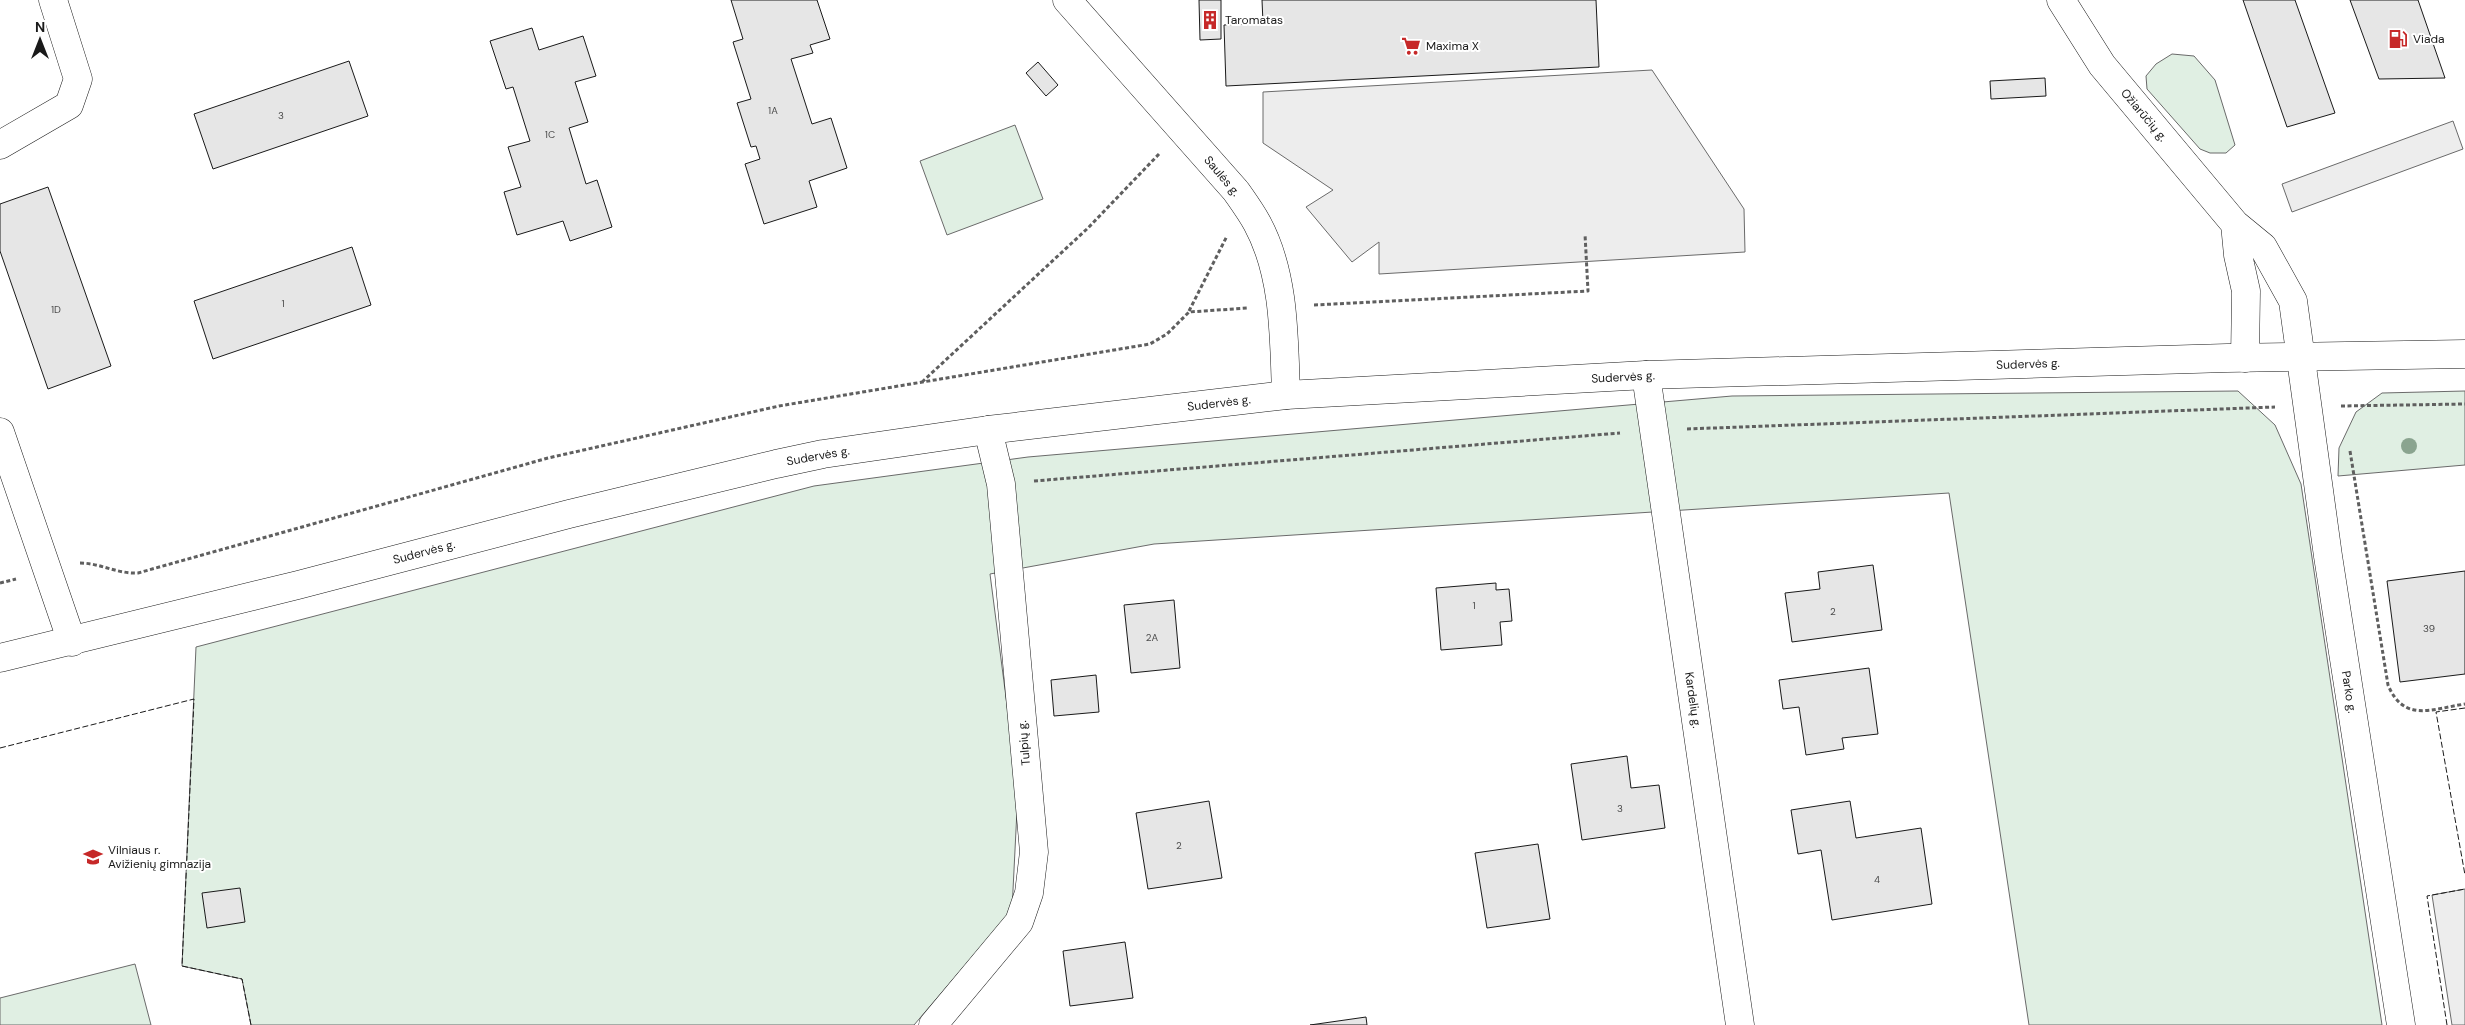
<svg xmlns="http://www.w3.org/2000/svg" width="2465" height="1025" font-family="'DM Sans',sans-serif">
  <rect width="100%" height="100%" fill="#fff"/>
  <path fill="#e0efe3" stroke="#6a6a6a" d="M2172,54L2194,56L2215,80L2235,145L2226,153H2210L2200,149L2147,89L2146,76L2156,64Z
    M1015,125L1043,199L947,235L920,161Z
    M2238,391L2275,425L2301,484L2382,1025H2029L1949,493L1154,544L990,574L1018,790L1012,910L914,1025H251L242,979L182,966L196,647L814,486L1028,457L1732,396Z
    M2465,391V465L2338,476L2339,448L2356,412L2382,393Z
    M135,964L151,1025H0V998Z"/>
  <path fill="#ededed" stroke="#6a6a6a" d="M1652,70L1744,209L1745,252L1379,274V242L1352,262L1306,207L1333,190L1263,143V92Z
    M2453,121L2463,149L2292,212L2282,184Z
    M2465,889V1025H2452L2432,895Z"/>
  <path fill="#e6e6e6" stroke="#1a1a1a" d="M731,0H817L830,39L810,45L813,53L791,59L812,124L831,118L847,168L809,181L817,207L764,224L745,164L760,159L756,146L751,147L737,103L751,99L733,42L743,39Z
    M1199,0H1221V39L1200,40Z
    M1262,0H1596L1599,67L1226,86L1224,25L1263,23Z
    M2243,0H2295L2335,113L2287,127Z
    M2350,0H2418L2445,78L2379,79Z
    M532,28L539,50L583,36L596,76L575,82L588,122L569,128L586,184L597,180L612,227L570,241L563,221L517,235L504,192L521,187L508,147L530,141L513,87L506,89L490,41Z
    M349,61L368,116L213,169L194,114Z
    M1038,62L1058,85L1046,96L1026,73Z
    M2045,78L2046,96L1991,99L1990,81Z
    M48,187L111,366L48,389L0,251V204Z
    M352,247L371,305L213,359L194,301Z
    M1873,565L1882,630L1792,642L1785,593L1820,589L1818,572Z
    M2465,571V674L2400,682L2387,581Z
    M1496,583V590L1509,589L1512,621L1500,622L1502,645L1441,650L1436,588Z
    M1174,600L1180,668L1131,673L1124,605Z
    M1869,668L1878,734L1842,738L1844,749L1806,755L1799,707L1783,709L1779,680Z
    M1096,675L1099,712L1054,716L1051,680Z
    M1627,756L1631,788L1659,785L1665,828L1582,840L1571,764Z
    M1209,801L1222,878L1148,889L1136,813Z
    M1850,801L1856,838L1921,828L1932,904L1832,920L1821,850L1798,854L1791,810Z
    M1538,844L1550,919L1487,928L1475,853Z
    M240,888L245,922L207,928L202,893Z
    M1125,942L1133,998L1070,1006L1063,951Z
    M1366,1017L1367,1025H1310Z"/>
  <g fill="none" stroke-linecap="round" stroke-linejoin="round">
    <g stroke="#1a1a1a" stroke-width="29">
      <path id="minor" d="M1067,0L1236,191C1243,201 1251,212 1257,223C1285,274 1284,338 1286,395
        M2061,0L2102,65L2235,224L2263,247L2293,301L2328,556L2401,1025
        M0,145L69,105L78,79L53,0
        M2235,224L2238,255L2246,291L2245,358
        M1646,375L1740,1025
        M0,432L72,642
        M933,1025L1019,922L1029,893L1034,852L1001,484L988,430"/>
    </g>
    <g stroke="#1a1a1a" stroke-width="29">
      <path id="major" d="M0,658L298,585L569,514L776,464L823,454L988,430L1286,395L1646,375L2227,358L2465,354"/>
    </g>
    <path stroke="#5f5f5f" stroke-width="3" stroke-dasharray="4 2.5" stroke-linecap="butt" d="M1314,305L1588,291L1585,234
      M1189,311L1227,236
      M922,382L1088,228L1159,154
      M2341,406L2465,404
      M1687,429L2275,407
      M2350,451L2388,685C2404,723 2432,709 2465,704
      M1034,481L1620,433
      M80,563C100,563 117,574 138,573L548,458L779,406L1150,344L1167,334L1189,312L1248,308
      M0,583L16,579"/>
    <use href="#minor" stroke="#fff" stroke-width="28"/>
    <use href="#major" stroke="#fff" stroke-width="28"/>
    <path stroke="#1a1a1a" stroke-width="1" stroke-dasharray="6 2.5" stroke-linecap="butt" d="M2465,708L2436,712L2465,875
      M0,748L194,699L182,966L242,979L251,1025
      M2447,1025L2427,896L2465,889"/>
  </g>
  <circle fill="#8aa48f" cx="2409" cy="446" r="8"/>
  <defs>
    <g id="building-bare" transform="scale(1.5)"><path d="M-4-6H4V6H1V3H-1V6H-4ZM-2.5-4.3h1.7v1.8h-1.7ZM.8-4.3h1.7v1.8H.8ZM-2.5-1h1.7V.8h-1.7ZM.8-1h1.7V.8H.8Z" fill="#c62828" stroke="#fff" stroke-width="2.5" paint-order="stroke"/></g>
    <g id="fuel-bare" transform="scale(1.5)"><path d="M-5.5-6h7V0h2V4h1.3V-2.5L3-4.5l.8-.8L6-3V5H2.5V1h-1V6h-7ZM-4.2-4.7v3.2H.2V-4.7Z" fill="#c62828" stroke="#fff" stroke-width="2.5" paint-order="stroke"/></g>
    <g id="supermarket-bare" transform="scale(1.5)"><path d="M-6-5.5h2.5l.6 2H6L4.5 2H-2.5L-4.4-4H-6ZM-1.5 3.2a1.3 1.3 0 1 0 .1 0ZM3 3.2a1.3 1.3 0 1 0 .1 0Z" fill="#c62828" stroke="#fff" stroke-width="2.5" paint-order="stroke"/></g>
    <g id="school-bare" transform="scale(1.5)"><path d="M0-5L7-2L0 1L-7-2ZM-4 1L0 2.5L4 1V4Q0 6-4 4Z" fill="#c62828" stroke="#fff" stroke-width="2.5" paint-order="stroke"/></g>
  </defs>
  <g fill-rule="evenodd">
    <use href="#building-bare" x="1210" y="20"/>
    <use href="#fuel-bare" x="2398" y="39"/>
    <use href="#supermarket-bare" x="1411" y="46"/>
    <use href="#school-bare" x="93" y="857"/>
  </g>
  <g text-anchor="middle" stroke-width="4" stroke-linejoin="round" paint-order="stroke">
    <g font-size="10" fill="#4d4d4d">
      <text x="773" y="114">1A</text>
      <text x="281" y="119">3</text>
      <text x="550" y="138">1C</text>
      <text x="283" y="307">1</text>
      <text x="56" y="313">1D</text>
      <text x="1474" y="609">1</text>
      <text x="1833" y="615">2</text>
      <text x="2429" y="632">39</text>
      <text x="1152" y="641">2A</text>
      <text x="1620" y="812">3</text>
      <text x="1179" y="849">2</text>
      <text x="1877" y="883">4</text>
    </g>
    <g font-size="12" fill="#1a1a1a" stroke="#fff" text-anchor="start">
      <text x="1225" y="24">Taromatas</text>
      <text x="2413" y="43">Viada</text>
      <text x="1426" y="50">Maxima X</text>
      <text x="108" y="854">Vilniaus r.<tspan x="108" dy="14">Avižienių gimnazija</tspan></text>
    </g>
    <g font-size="12" fill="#1a1a1a" stroke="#fff">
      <text transform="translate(2144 115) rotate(50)" y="4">Ožiarūčių g.</text>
      <text transform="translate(1222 176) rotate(50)" y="4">Saulės g.</text>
      <text transform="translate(2028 364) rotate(-2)" y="4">Sudervės g.</text>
      <text transform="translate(1623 377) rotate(-3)" y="4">Sudervės g.</text>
      <text transform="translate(1219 403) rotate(-7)" y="4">Sudervės g.</text>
      <text transform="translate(818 456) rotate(-10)" y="4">Sudervės g.</text>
      <text transform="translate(424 552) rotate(-15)" y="4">Sudervės g.</text>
      <text transform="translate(2349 692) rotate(81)" y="4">Parko g.</text>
      <text transform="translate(1693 700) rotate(82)" y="4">Kardelių g.</text>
      <text transform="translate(1024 743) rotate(-95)" y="4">Tulpių g.</text>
    </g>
  </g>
  <g transform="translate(40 40)" stroke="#ffffff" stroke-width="4" paint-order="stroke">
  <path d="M0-4L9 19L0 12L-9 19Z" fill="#1a1a1a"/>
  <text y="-8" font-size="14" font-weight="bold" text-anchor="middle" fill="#1a1a1a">N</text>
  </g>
</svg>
